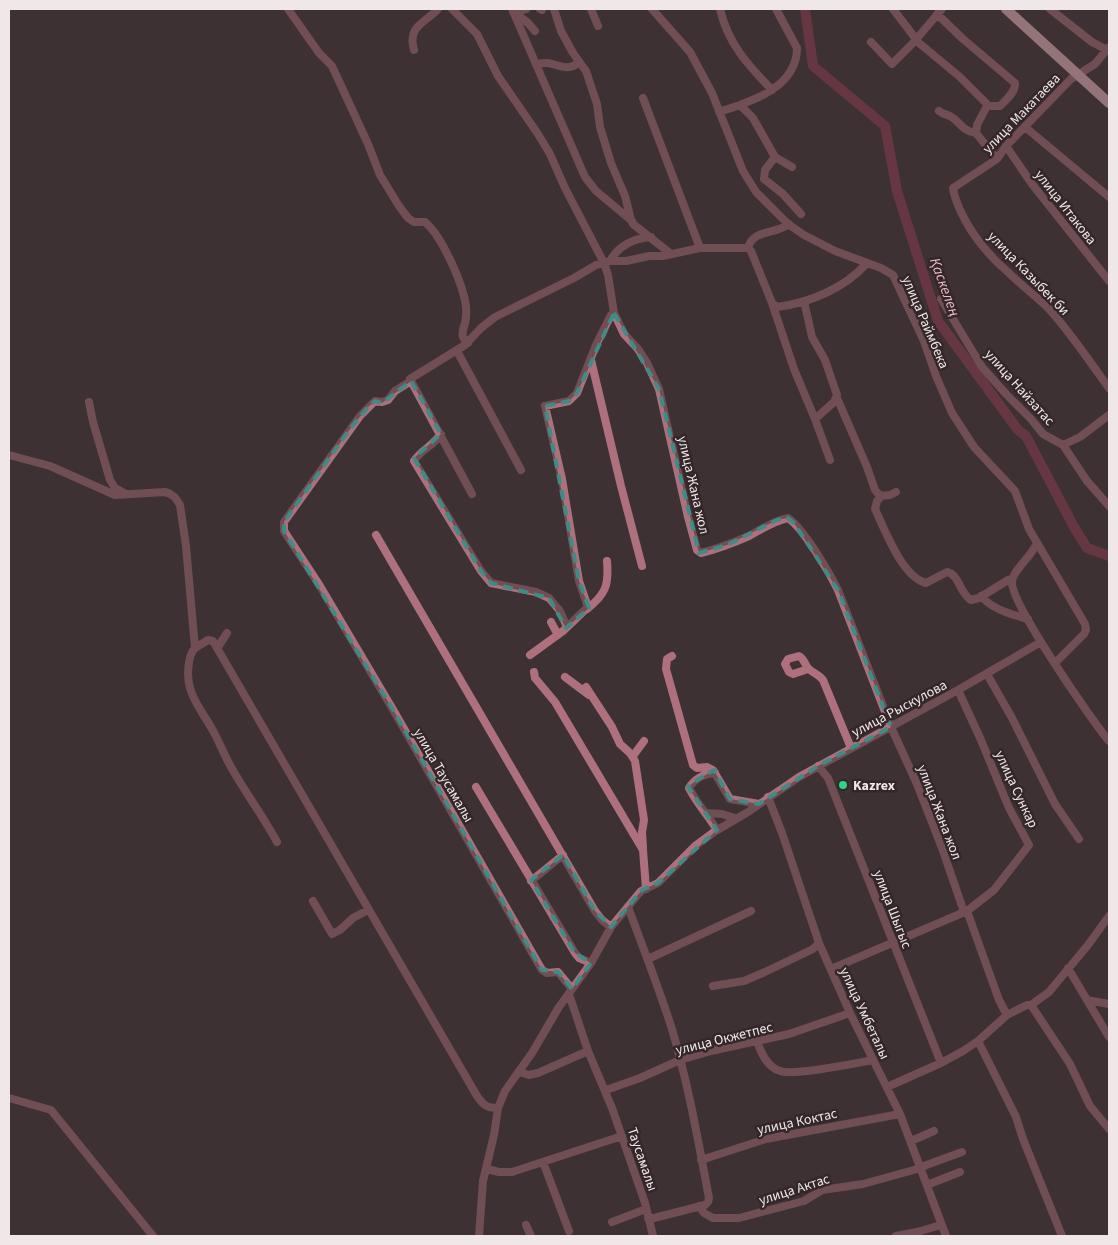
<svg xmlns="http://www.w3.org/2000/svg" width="1118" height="1245" font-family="'Source Sans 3',sans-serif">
  <rect width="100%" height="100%" fill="#3e3133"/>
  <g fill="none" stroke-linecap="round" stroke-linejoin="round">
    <path stroke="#983f56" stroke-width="10" d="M805,9L813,66L885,126L897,191L938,321L1018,430L1026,436L1074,527L1087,548L1109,556"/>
    <path stroke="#af707d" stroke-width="8" d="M288,9L319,53L332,66L368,144L380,175L399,206L408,218L414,222H425C442,236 463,284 466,306C467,315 466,322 463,330C463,332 462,334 463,337C464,340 467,341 468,343
      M452,9L477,34L498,76L538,134L550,154L565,188L604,263L608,275L614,313
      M512,9L585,177L596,191L632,221
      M540,9L542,10
      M554,9L561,31L573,53L586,71L597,104L600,127L611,163L625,196L631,220L633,224L671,254
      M591,9L598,26
      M652,9L690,52L712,93L743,171L756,192L788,224L804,235L835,251L881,268L893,275L924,341L936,376L952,413L974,447L1015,491L1029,529L1085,624L1086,630L1084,634L1055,663
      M720,9C728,44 748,65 772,90
      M893,9L919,43L960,77L986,103L987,106
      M1050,9L1092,42L1107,50
      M514,12L528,23L535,31
      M514,12L526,9
      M937,14L963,39L1015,83C1016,92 1006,100 1000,106H987
      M871,42L892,64L913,43L942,9
      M1109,47L1095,64L1071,79L1006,146L997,159L953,188C954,196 957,203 960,210C971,234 989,256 1009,273C1022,286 1036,296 1049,309C1071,333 1089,361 1109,388
      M414,50C407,26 425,23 438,9
      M536,65C554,57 564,76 579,62
      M643,98L700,248
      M740,105L753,118L775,157L792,167
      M987,106L977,125L976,133L997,159
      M939,111C943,114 945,114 950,116C961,122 960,130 976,133
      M719,112C750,102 797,88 797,48L776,9
      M1025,127L1109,197
      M1006,146L1032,184L1109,281
      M775,157L765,170L764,179L783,194L801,214
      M748,248C753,229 774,235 789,224
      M610,261C618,246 634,238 651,237
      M941,299L982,367L1007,395L1031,419L1043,434L1063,445L1087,481L1109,506
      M804,301L812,337L825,360L837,395L834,402L815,419L830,460
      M772,303L794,369L815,419
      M457,351L521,470
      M591,360L621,486L642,566
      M411,381L395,391L388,400L382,402L375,401L360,416L284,522V531L320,586L395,713L542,970L547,973L558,972L572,989
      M837,398L867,467L875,490L880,496L890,495L896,492
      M89,402L93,422L110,480L115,488L126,494
      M441,434C434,445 421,450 414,461L481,571L491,583L536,592L549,598L560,611L567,627
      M1063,445L1080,437L1109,415
      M9,455L50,466L115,495L165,492C173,494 176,498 180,505L186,546L195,648L208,640L213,641L477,1096C483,1105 487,1108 498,1108
      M472,494L410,379L465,345L481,328L495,317L574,278L596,265L610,261H626L649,256H663L700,248H748L751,251L772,303L777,307C809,303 845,288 866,264
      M882,496L877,501L875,509C885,530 902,577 926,583L947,572C960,575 959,593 971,600L979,598L1008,580L1012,579
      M376,535L595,911L602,920L611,927
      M1037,543C1032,556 1014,569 1012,581C1009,601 1092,721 1109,741
      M981,596C993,610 1011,614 1028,619
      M587,609C606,594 609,585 607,561
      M551,622L558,635
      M218,647L227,633
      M195,648C187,656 187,678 190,688C194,703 205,716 212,729C219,741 224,755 231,767C245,792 263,816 277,842
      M530,655L563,631L588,607L579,581L562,479L545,406L569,401L577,393L596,345L611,315L614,313L624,334L638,349L647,363L659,389L688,517L697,550L701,553C717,549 733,543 749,536C762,529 773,521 788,518C804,529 829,572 838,590L891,727L917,784L942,848L964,912
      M672,656L667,659L666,669L693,765L697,768L707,767L713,770L730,799L759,804
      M808,669L793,674L789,672L785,664L788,659L799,656C805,659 804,665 809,669C813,673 819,675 823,680L851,748
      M534,672L535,678L555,702L643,850L646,889
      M987,674L1012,718L1055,804L1079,839
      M565,677L589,695
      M586,687L612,727L620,744L630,753L635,761L644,820L642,832L643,848
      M633,756L644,741
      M818,766L828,778L941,1063
      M715,773C705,773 694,779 689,788C697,804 708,815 717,830
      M476,787L575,953L579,958L591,963
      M768,797L782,833L819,943L850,1013L900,1114L946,1236
      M706,813L722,814L735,818
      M531,881L563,855
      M313,901L332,934L340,930L353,918L368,910
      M628,907C643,947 658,986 671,1026C688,1082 698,1140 709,1198L708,1202L705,1205L654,1218H648
      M967,911L999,1000L1007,1015
      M648,959L751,911
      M1068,968L1109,1037
      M831,969L967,911L994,890L1029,845L1009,808L981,740L958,690
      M713,986L744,981L765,972L813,949L819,943
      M569,994L588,1051L612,1108L645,1203L653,1236
      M1087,1000L1109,1004
      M1031,1005L1070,1064L1090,1106L1109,1129
      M757,1041C761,1053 767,1067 780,1071C794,1076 856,1063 873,1060
      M978,1041L1016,1117L1023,1139L1062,1236
      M519,1072L529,1075L538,1073L588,1051
      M887,1087L941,1063L963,1051L978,1041L1007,1015L1027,1005H1031L1049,992L1088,945L1109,916
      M606,1090L640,1078L680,1060L711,1051L789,1034L850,1013
      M9,1098L51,1110L153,1236
      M911,1141L934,1131
      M701,1160L766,1139L900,1114
      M543,1162L569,1231
      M921,1167L962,1152
      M487,1169L499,1172H512L622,1136
      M927,1185L960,1172
      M699,1206L704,1213L713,1218H739L804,1201L822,1190L863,1184L921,1168
      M612,1222L646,1209
      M526,1225L531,1236
      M479,1236L483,1181L494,1135L498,1108L505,1091L532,1053L559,1007L591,963L611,927L641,891L658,883L695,846L714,832L748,812L799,777L958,690L1041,642
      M896,1236L917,1232L941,1225"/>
    <path stroke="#fac5ce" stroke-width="10" d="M1006,9L1109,103"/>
  </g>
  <path d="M0 0H1118V1245H0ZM614,313L659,389L699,553L727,545L777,520L788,518L794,523L838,590L891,727L818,766L759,804L730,799L714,770L697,780L688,787L717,830L658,883L642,890L611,927L595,911L563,855L531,880L575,953L591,963L572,989L558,972L542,970L395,713L284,531V522L350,429L368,407L375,401L382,403L411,381L441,434L414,458L481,571L491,583L549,598L566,628L589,608L579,581L545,406L569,401L577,393Z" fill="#3e3133" fill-opacity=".55" fill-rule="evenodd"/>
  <path fill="none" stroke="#3c8d86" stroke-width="4" stroke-dasharray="10 6" stroke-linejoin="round" d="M614,313L659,389L699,553L727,545L777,520L788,518L794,523L838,590L891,727L818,766L759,804L730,799L714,770L697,780L688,787L717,830L658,883L642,890L611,927L595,911L563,855L531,880L575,953L591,963L572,989L558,972L542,970L395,713L284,531V522L350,429L368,407L375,401L382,403L411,381L441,434L414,458L481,571L491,583L549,598L566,628L589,608L579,581L545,406L569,401L577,393Z"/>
  <circle fill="#26d886" stroke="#342729" stroke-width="2" cx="843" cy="785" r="5"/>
  <g text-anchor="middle" stroke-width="5" stroke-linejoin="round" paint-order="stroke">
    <g font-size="14" fill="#f0e7e8" stroke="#342729">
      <text transform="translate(1021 113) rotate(-46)" y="5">улица Макатаева</text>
      <text transform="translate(1066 207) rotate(52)" y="5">улица Итакова</text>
      <text transform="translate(1029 273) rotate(46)" y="5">улица Казыбек би</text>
      <text transform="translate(926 322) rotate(67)" y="5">улица Раймбека</text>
      <text transform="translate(1020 387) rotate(48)" y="5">улица Найзатас</text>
      <text transform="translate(694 485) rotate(77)" y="5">улица Жана жол</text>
      <text transform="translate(899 708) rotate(-28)" y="5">улица Рыскулова</text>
      <text transform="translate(444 775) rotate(60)" y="5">улица Таусамалы</text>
      <text transform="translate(1017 789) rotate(65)" y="5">улица Сункар</text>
      <text transform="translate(940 812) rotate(69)" y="5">улица Жана жол</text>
      <text transform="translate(893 909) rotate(69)" y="5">улица Шыгыс</text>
      <text transform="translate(865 1013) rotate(65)" y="5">улица Умбеталы</text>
      <text transform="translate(724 1038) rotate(-14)" y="5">улица Окжетпес</text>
      <text transform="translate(797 1121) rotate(-12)" y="5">улица Коктас</text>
      <text transform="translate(643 1159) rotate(71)" y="5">Таусамалы</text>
      <text transform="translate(794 1189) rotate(-18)" y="5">улица Актас</text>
    </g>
    <g font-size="14" font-weight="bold" fill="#f0e7e8" stroke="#342729" text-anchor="start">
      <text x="853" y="790">Kazrex</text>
    </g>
    <g font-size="15" font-style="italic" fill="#efbcc5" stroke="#342729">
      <text transform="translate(945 287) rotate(70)" y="5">Қаскелең</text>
    </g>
  </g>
  <rect width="1118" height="1245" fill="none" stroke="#f0e7e8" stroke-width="20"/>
</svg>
